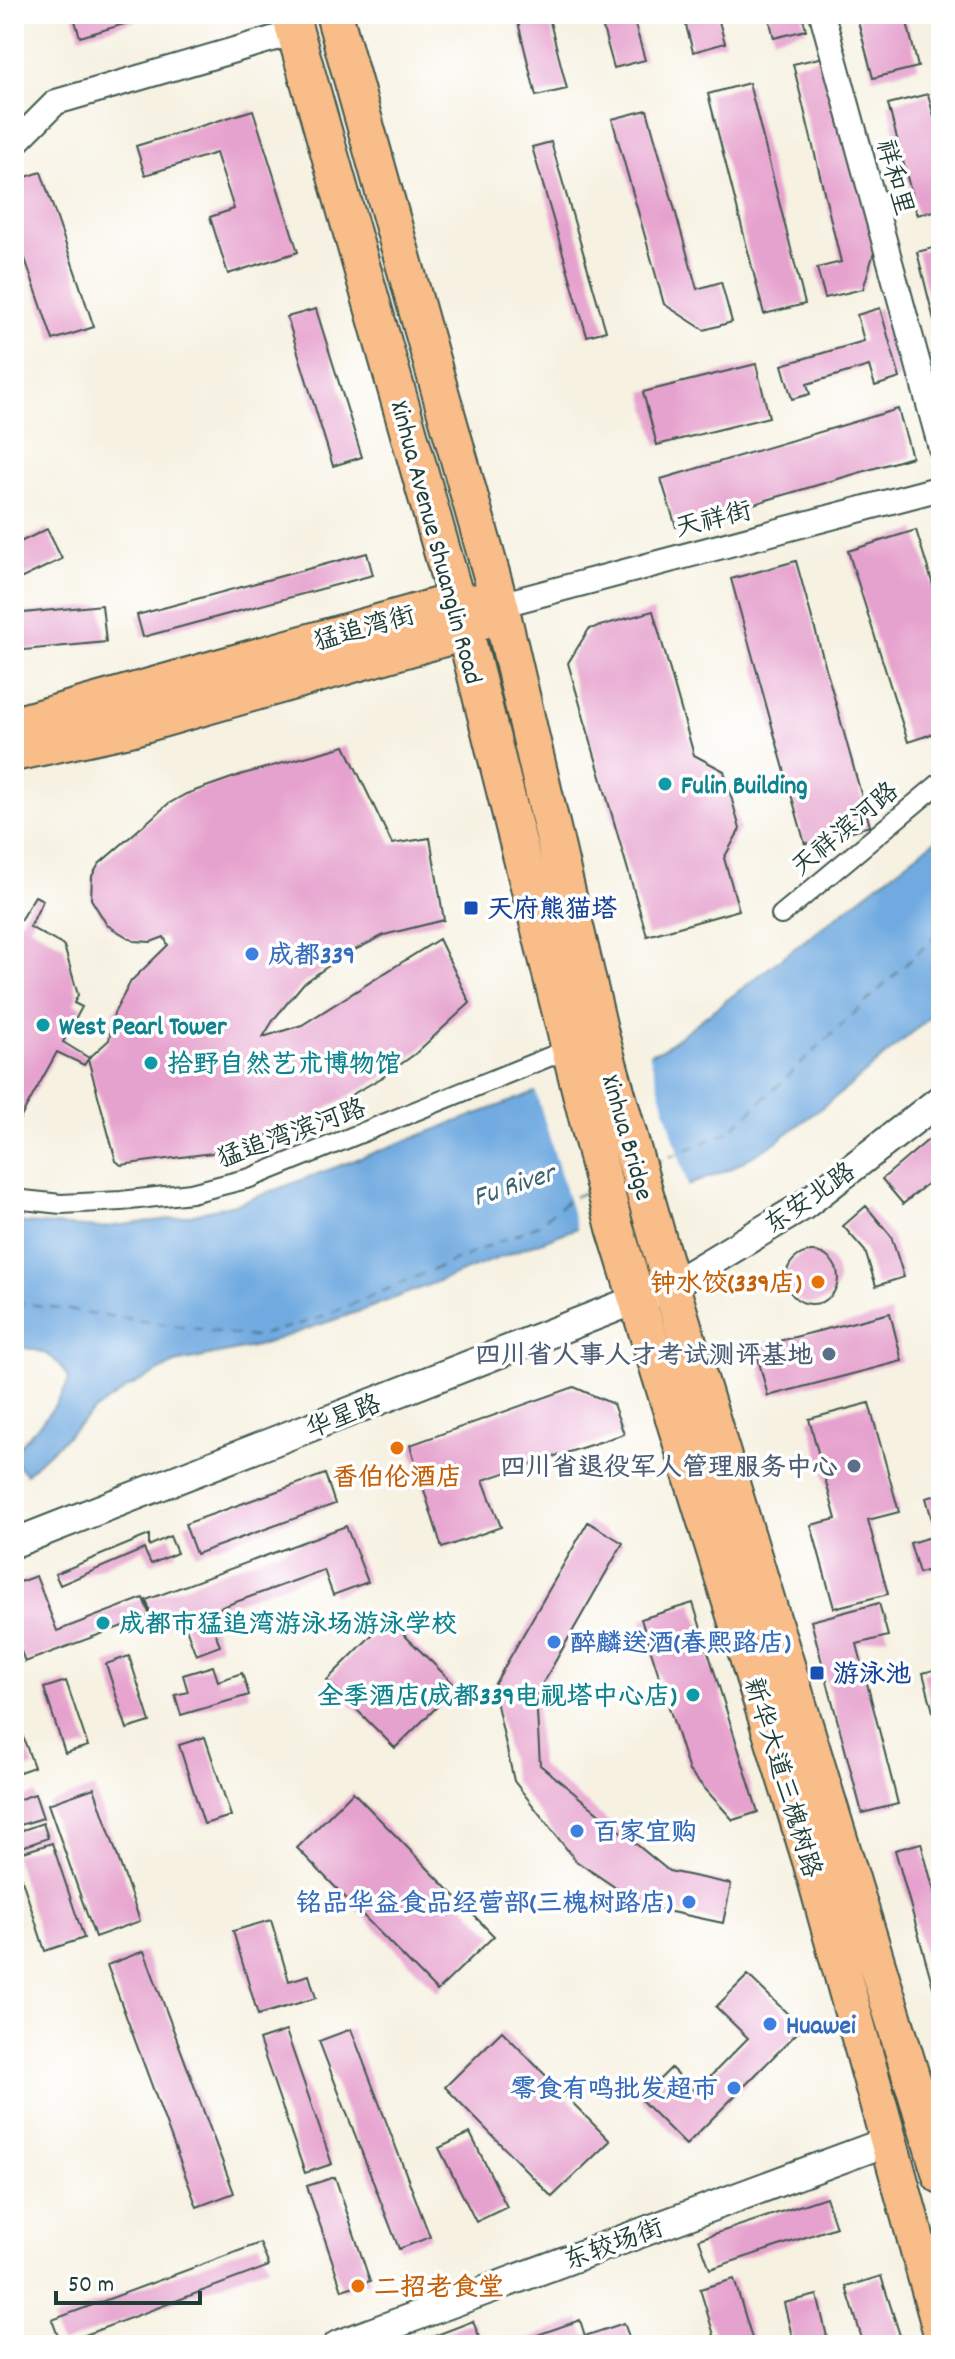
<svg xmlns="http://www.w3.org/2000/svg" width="955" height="2359" font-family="Dekko,'LXGW WenKai TC',sans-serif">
  <rect width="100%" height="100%" fill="#fff"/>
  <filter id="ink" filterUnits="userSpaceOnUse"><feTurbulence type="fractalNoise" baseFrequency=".0125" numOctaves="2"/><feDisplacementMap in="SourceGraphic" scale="16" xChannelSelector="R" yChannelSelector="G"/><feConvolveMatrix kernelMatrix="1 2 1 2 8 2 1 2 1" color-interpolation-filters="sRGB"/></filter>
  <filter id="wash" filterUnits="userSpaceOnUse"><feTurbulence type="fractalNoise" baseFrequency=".006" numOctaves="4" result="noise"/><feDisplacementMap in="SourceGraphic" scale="32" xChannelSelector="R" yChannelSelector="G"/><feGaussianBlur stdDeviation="1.8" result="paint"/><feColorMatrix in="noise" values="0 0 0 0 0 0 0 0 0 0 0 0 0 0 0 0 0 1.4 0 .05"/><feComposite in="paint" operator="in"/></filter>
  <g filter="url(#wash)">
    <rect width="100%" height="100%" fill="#f6f1e1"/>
    <path fill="#71aae0" stroke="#48748a" stroke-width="2" d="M941,836V1008L845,1090L769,1147L728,1170L366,1309L257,1346L175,1363L129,1387L95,1410L26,1474L14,1461V1452C34,1430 58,1408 69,1380C54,1352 44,1351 14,1346V1222L99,1228L177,1218L243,1202L533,1093L663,1049Z"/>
    <path fill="#f6f1e1" d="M648,1050L689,1190L578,1232L535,1089Z"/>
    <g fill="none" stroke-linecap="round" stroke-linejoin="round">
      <path stroke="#3c6370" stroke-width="2" stroke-dasharray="10 8" stroke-linecap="butt" d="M653,1164L729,1132L941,931
        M14,1302L253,1337L317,1319L536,1226L571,1198L588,1191"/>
    </g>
    <g id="blocks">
      <path fill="#e6a2ce" d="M73,14H155V15L80,37Z
        M516,14H548L567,89L536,96Z
        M599,14H632L645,60L614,68Z
        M683,14H717L725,43L693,52Z
        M768,14H802L806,30L774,38Z
        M856,14H905L918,67L873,78Z
        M828,56L875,249L863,289L825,298L817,268L841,262L793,64Z
        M749,83L805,304L764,314L708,94Z
        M928,94L941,144V209L917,215L888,104Z
        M253,110L298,252L228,274L210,217L234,209L216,153L145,175L136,146Z
        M647,110L697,289L721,282L732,322L704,330L664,304L612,119Z
        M551,142L606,331L587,336L532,147Z
        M41,172L94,327L53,340L14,227V181Z
        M941,246V344H940L917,252Z
        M880,308L900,378L875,386L869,366L807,384L810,394L792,399L782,365L864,341L857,315Z
        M316,309L362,457L333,466L287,317Z
        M756,364L769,417L657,445L643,392Z
        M898,409L912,457L676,527L661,479Z
        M47,529L62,559L14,582V545Z
        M916,530L941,611V731L908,742L848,551Z
        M367,553L373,575L143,637L137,615Z
        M796,561L870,826L805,844L731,579Z
        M102,605L106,642L14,651V614Z
        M653,611L694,755L724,771L740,829L724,858L739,910L647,936L568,663L589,629Z
        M345,746L392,844L430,838L444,920L384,935L341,957L303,984L274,1019L263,1037L302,1025L439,939L470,1003L415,1054L383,1077L312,1117L256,1140L212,1153L121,1165L116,1161L88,1059L109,1040L114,1013L131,981L168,945L164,937L151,942L134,941L107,925L91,899L92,876L99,864L168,804L186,794L243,774Z
        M35,896L43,900L30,927L64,946L78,995L74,1003L82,1007L63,1042L89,1058L84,1065L57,1052L16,1126L14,918L19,922Z
        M941,1129V1172L903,1204L882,1179Z
        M866,1206L891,1236L904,1277L876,1286L865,1251L843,1226Z
        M786 1278a26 26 0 1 1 52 0a26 26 0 1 1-52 0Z
        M890,1313L902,1361L768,1396L755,1347Z
        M574,1387L613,1404L624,1434L483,1480L501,1527L442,1548L410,1445Z
        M869,1403L899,1512L868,1520L888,1594L834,1608L811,1525L836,1519L809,1419Z
        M325,1474L335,1504L196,1554L185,1524Z
        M941,1494V1521L933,1523L926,1498Z
        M588,1522L623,1543L536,1695L540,1765L669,1871L731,1884L723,1923L643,1906L576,1861L514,1781L493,1687Z
        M346,1526L368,1582L333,1595L324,1570L208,1612L220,1646L196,1655L183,1620L157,1630L146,1600Z
        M941,1534V1567L919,1573L910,1543Z
        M149,1535V1546L170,1536L177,1553L151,1564L144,1549L60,1585L55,1574Z
        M36,1576L57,1631L143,1598L150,1616L25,1662L14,1632V1584Z
        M693,1603L758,1812L733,1820L689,1771L641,1619Z
        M879,1603L888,1636L857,1644L898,1804L862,1813L811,1621Z
        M388,1619L457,1687L395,1748L327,1680Z
        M129,1656L150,1722L127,1729L106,1664Z
        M213,1666L218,1681L242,1673L249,1695L181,1715L175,1695L188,1692L183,1675Z
        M941,1668V1739H940L923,1673Z
        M66,1681L88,1746L65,1753L44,1688Z
        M14,1713L34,1767L14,1774Z
        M205,1737L231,1816L204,1824L179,1745Z
        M94,1788L140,1921L95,1937L48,1804Z
        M353,1792L494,1936L437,1991L297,1848Z
        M35,1794L43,1818L14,1827V1801Z
        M43,1823L48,1838L14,1850V1833Z
        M52,1843L84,1938L45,1951L14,1855Z
        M921,1843L941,1917L940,2012L895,1850Z
        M271,1920L289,1981L309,1975L316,1998L258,2015L233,1931Z
        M144,1951L234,2193L197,2207L107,1965Z
        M748,1975L802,2028L686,2145L640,2099L671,2068L695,2092L748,2038L716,2007Z
        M351,2029L430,2237L399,2249L319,2041Z
        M286,2031L332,2164L305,2173L259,2040Z
        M502,2031L610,2141L552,2197L445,2087Z
        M470,2133L507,2207L476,2222L439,2148Z
        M335,2177L370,2281L342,2290L307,2186Z
        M826,2197L836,2227L710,2269L699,2239Z
        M260,2243L269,2266L61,2344L52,2320Z
        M881,2276L903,2345H864L846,2287Z
        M734,2279L754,2345H717L700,2289Z
        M817,2295L829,2345H794L784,2303Z
        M580,2320L585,2336L624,2323L632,2345H509Z
        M473,2321L482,2345H411Z"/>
    </g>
  </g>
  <g filter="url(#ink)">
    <use href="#blocks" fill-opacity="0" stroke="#3f584e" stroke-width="2"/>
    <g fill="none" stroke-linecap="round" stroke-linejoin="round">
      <g stroke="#3f584e" stroke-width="22">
        <path id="pedestrian" d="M781,915L941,782
          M14,1199L61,1204L121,1201L191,1193L250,1178L571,1048"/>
      </g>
      <g stroke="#3f584e" stroke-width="28">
        <path id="minor" d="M822,14L941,448
          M14,144L56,102L296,32
          M500,605L941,488"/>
      </g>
      <g stroke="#3f584e" stroke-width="32">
        <path id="tertiary" d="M14,1543L671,1286L803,1206L941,1099
          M338,2345L889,2141"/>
      </g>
      <g stroke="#3f584e" stroke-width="40">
        <path id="primary" d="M290,14L465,632L615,1228L811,1861L941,2330
          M334,14L500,605L601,1038L671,1286L941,2175
          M14,725L456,601L479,603
          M14,753L130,728L465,632L483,618"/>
      </g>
      <use href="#pedestrian" stroke="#fff" stroke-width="18"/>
      <use href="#minor" stroke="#fff" stroke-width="24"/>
      <use href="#tertiary" stroke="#fff" stroke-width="28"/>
      <use href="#primary" stroke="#f8bd88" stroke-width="36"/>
    </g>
  </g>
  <g fill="#0f9aa8" stroke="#fff" stroke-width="3">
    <circle cx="665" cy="784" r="8"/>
    <circle cx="43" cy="1025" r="8"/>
    <circle cx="151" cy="1063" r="8"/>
    <circle cx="103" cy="1623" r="8"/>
    <circle cx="693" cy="1695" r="8"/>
  </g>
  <g fill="#1a4fb4" stroke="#fff" stroke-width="3">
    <rect x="463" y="900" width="16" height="16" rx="4"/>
    <rect x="809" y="1665" width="16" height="16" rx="4"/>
  </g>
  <g fill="#3f7fe0" stroke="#fff" stroke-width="3">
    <circle cx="252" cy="954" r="8"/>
    <circle cx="554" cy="1642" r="8"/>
    <circle cx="577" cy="1831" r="8"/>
    <circle cx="689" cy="1902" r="8"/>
    <circle cx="770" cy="2024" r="8"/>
    <circle cx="734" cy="2088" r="8"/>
  </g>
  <g fill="#e8710a" stroke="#fff" stroke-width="3">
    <circle cx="818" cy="1282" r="8"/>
    <circle cx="397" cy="1448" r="8"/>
    <circle cx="358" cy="2286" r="8"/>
  </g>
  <g fill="#5c6f8a" stroke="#fff" stroke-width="3">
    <circle cx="829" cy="1354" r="8"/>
    <circle cx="854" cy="1466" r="8"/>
  </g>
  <g text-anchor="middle" stroke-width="7" stroke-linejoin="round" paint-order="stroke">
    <g font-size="26" fill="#1f3d34" stroke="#fff">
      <text transform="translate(896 177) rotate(75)" y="9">祥和里</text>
      <text transform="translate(713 518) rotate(-14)" y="9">天祥街</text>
      <text transform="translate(438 542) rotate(75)" y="9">Xinhua Avenue Shuanglin Road</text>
      <text transform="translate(364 627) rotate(-16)" y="9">猛追湾街</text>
      <text transform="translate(844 828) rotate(-40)" y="9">天祥滨河路</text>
      <text transform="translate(291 1132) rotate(-20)" y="9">猛追湾滨河路</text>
      <text transform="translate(629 1137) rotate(74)" y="9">Xinhua Bridge</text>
      <text transform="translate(809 1197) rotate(-35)" y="9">东安北路</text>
      <text transform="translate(343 1415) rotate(-21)" y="9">华星路</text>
      <text transform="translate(784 1777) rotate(73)" y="9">新华大道三槐树路</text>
      <text transform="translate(613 2243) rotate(-20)" y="9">东较场街</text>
    </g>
    <g font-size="26" font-weight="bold" fill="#0d838f" stroke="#fff" text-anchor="start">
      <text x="681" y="793">Fulin Building</text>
      <text x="59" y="1034">West Pearl Tower</text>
      <text x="167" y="1072">拾野自然艺术博物馆</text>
      <text x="119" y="1632">成都市猛追湾游泳场游泳学校</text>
      <text x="677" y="1704" text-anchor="end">全季酒店(成都339电视塔中心店)</text>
    </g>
    <g font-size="26" font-weight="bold" fill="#164399" stroke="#fff" text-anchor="start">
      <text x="487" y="917">天府熊猫塔</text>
      <text x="833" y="1682">游泳池</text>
    </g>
    <g font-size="26" font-weight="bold" fill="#366cbe" stroke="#fff" text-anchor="start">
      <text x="268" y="963">成都339</text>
      <text x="570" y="1651">醉麟送酒(春熙路店)</text>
      <text x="593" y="1840">百家宜购</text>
      <text x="673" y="1911" text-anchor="end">铭品华益食品经营部(三槐树路店)</text>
      <text x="786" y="2033">Huawei</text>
      <text x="718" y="2097" text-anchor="end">零食有鸣批发超市</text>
    </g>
    <g font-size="26" font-weight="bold" fill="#c56008" stroke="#fff" text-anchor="end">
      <text x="802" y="1291">钟水饺(339店)</text>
      <text x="397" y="1485" text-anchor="middle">香伯伦酒店</text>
      <text x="374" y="2295" text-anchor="start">二招老食堂</text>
    </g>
    <g font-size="26" font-weight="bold" fill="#4e5e75" stroke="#fff" text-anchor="end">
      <text x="813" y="1363">四川省人事人才考试测评基地</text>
      <text x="838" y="1475">四川省退役军人管理服务中心</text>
    </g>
    <g font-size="28" font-style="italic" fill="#3c6370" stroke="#fff">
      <text transform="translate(513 1183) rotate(-18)" y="10">Fu River</text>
    </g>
  </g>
  <rect width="955" height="2359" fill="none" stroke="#fff" stroke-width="48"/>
  <path d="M56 2291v12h144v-12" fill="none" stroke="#1f3d34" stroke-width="4"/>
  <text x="68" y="2291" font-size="24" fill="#1f3d34" stroke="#ffffff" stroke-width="6" paint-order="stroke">50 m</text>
</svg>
